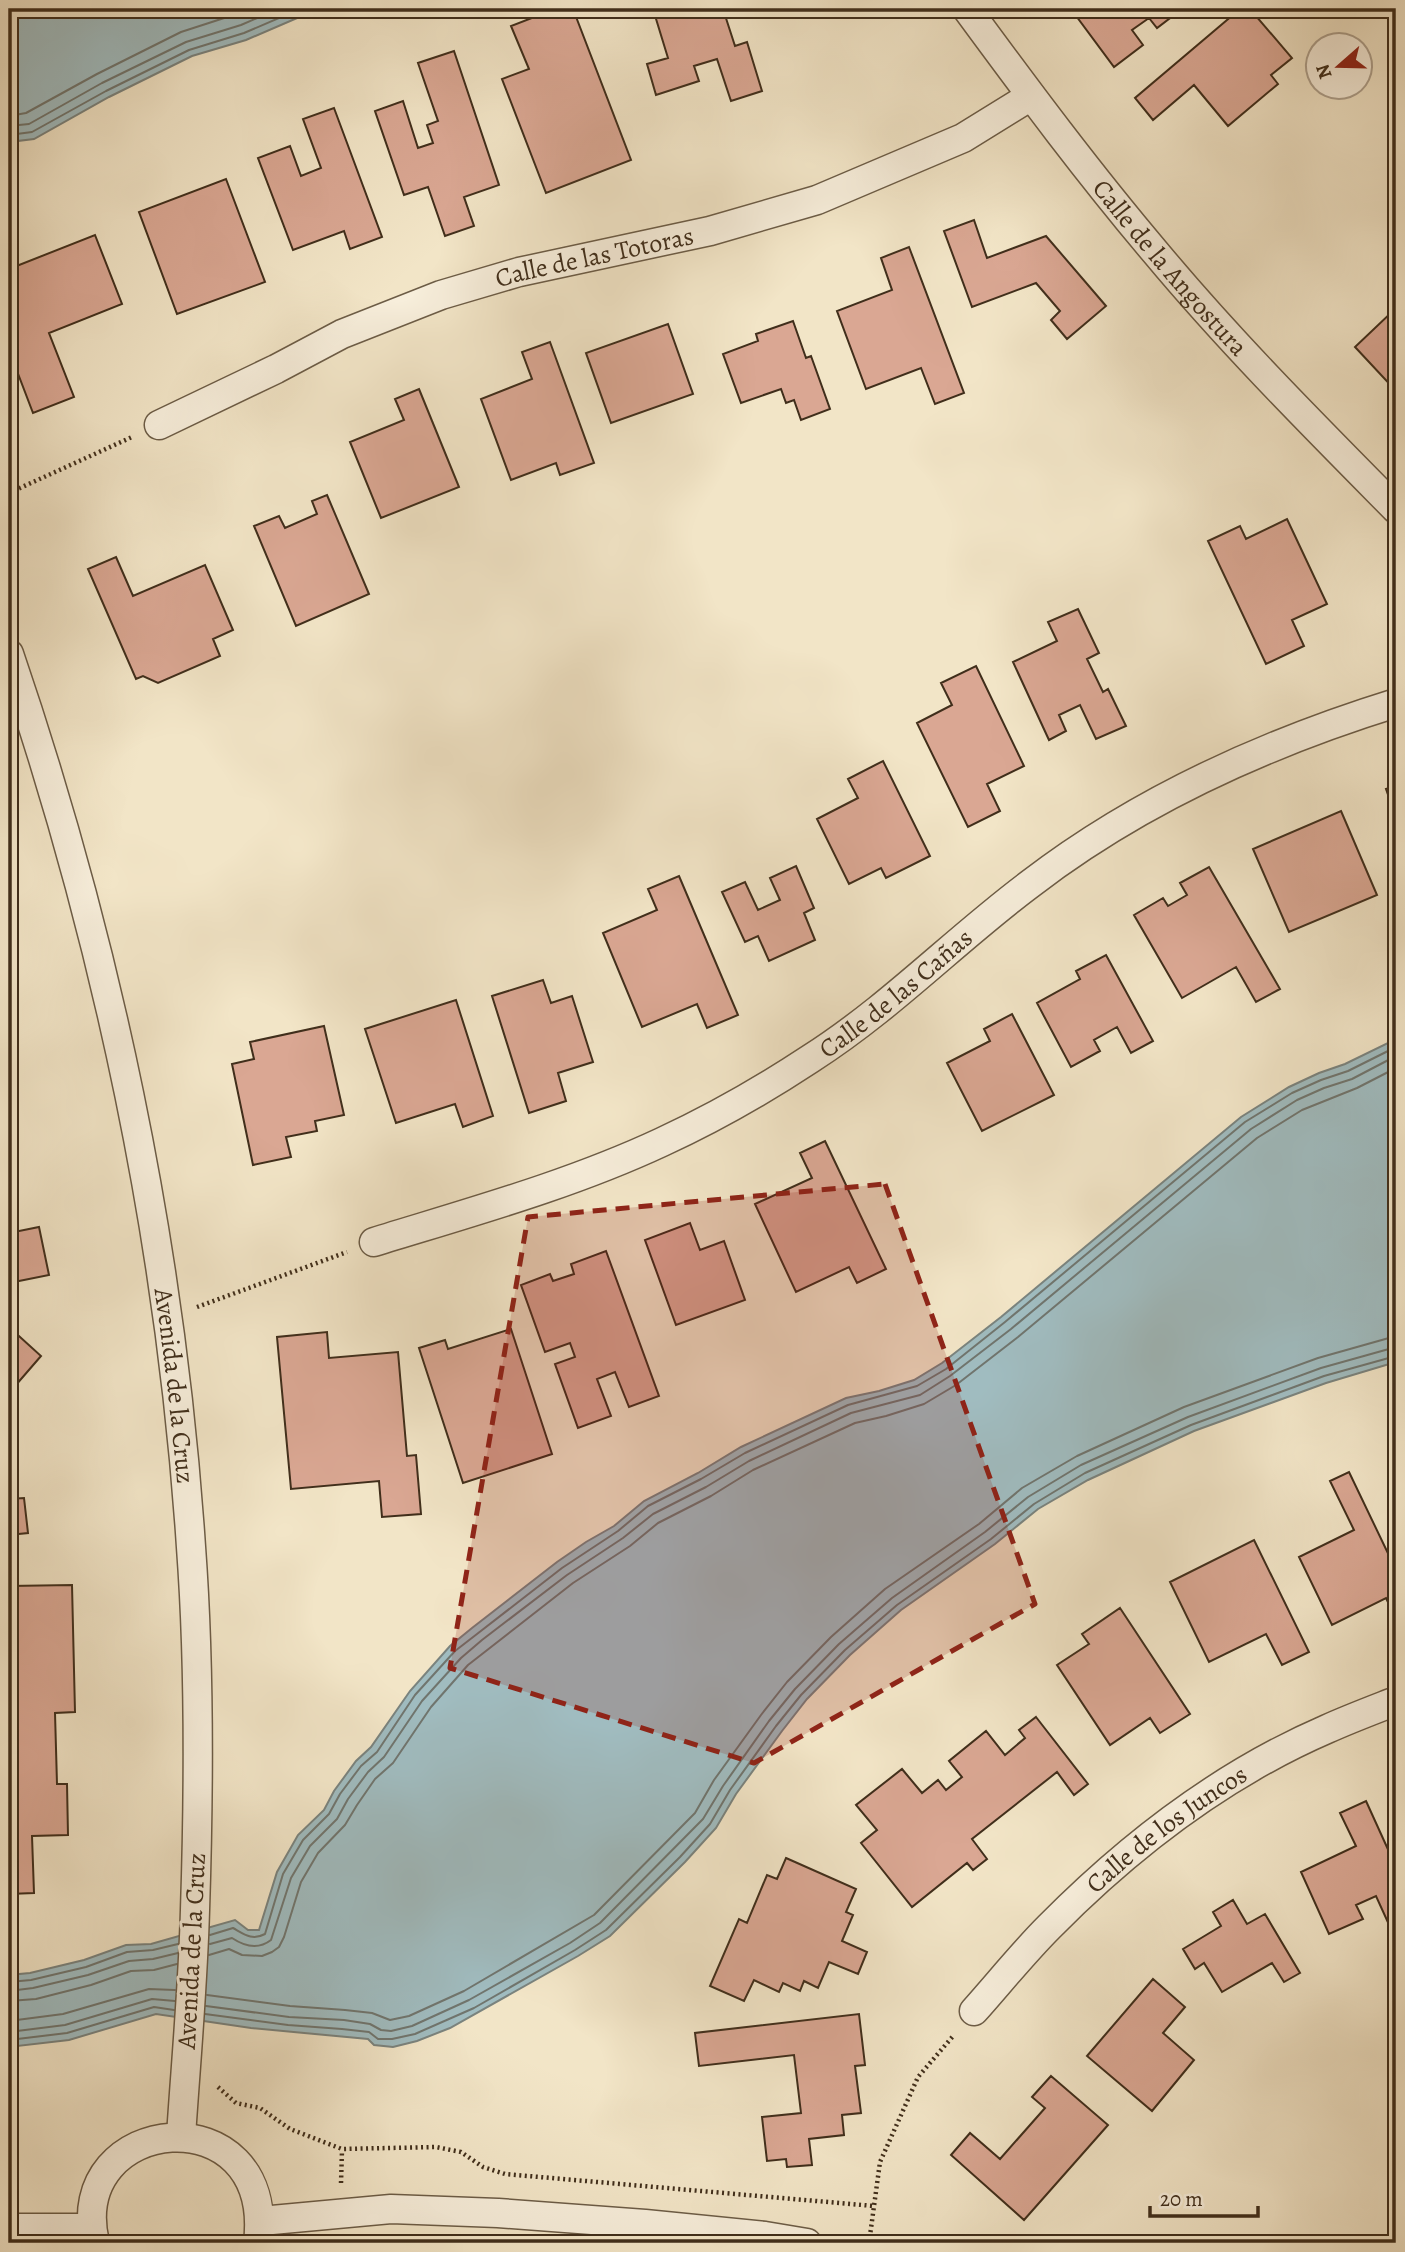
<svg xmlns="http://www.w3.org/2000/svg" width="1405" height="2252" font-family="Alegreya,serif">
  <rect width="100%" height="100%" fill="#f2e5c7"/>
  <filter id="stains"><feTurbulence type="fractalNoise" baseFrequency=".00286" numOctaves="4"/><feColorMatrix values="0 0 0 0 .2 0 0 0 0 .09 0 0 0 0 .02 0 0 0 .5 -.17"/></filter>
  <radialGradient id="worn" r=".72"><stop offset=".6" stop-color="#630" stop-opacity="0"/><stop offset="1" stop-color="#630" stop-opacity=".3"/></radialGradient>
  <path fill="#a0bcc0" stroke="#7a837e" stroke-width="2" d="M9,9H318L246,40L192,56L109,97L34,139L9,142Z
    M1396,1039V1362L1326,1383L1194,1431L1088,1480L1038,1509L995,1544L901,1610L850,1655L807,1699L782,1731L736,1794L716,1828L685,1862L610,1936L578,1956L450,2028L417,2041L393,2047L374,2045L368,2039L251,2028L156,2014L69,2040L9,2047V1975L30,1973L84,1960L126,1945L151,1944L235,1920L248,1930H259L277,1872L298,1835L324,1810L334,1791L356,1761L371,1747L410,1691L450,1646L472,1628L557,1562L586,1542L614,1526L644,1501L698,1473L741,1447L846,1398L879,1391L914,1380L942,1363L1001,1317L1241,1117L1289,1087L1319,1073L1345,1064Z"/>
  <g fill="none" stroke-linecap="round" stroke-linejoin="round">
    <path stroke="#70756e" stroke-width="2" d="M9,116L26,113L97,74L181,32L252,9
      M9,126L29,124L102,83L186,42L241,25L278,9
      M9,135L32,132L106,91L189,50L244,33L300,9
      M210,1935L233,1928C244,1934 252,1941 265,1934L283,1874L303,1840L329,1814L340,1794L361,1766L377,1752L415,1695L455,1651L477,1634L562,1568L618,1531L648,1506L701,1479L745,1453L848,1405L917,1386L946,1369L1005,1322L1245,1122L1292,1093L1321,1080L1348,1071L1396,1047
      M210,1944L232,1938C244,1946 258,1950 271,1940L291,1878L310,1846L337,1819L348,1799L368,1772L384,1757L422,1701L461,1658L482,1640L567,1575L623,1538L653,1514L706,1487L749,1461L851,1413L920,1395L950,1376L1011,1329L1251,1129L1297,1100L1324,1088L1352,1079L1396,1056
      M209,1955L229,1949L242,1955L262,1956L272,1952L279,1947L284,1937L301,1882L318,1853L345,1825L357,1805L375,1779L393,1763L431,1707L468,1665L573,1583L630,1546L658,1523L711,1496L753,1470L855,1423L886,1416L924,1404L956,1385L1018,1337L1257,1138L1302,1110L1357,1088L1396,1068
      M9,1982L31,1980L86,1967L127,1952L153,1950L178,1944
      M9,1991L33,1988L88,1975L129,1961L153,1959L178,1953
      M207,1995L290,2006L345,2010L372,2013L390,2020L409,2016L464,1991L594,1915L695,1813L714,1780L761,1715L787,1682L831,1637L885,1589L979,1524L1022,1488L1077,1456L1184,1407L1318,1358L1396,1336
      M9,2001L36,1999L91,1985L131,1971L154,1970L177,1964
      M206,2006L289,2017L344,2020L370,2024L381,2030L391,2031L412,2026L469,2000L570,1943L600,1923L703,1819L723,1786L769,1721L795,1689L839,1644L892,1598L985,1532L1028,1497L1081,1465L1188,1417L1321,1368L1396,1347
      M205,2014L288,2025L342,2029L369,2032L378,2039H392L415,2034L474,2008L575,1950L606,1930L680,1857L710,1824L730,1790L776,1726L801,1695L845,1650L897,1605L991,1539L1034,1504L1085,1473L1191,1425L1324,1376L1396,1356
      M9,2021L63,2014L149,1989L175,1990
      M9,2032L65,2025L152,1999L175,2001
      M9,2040L67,2033L154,2007L174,2010"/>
  </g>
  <path fill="#daa793" stroke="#402e1b" stroke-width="2" d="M555,9H573L631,160L546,193L502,79L529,69L511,26Z
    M653,9H723L735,46L747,42L762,91L731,101L717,59L694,66L699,81L656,95L647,64L668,58Z
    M1071,9H1182L1157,28L1149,18L1132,30L1143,45L1114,67Z
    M1240,9H1250L1292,58L1271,75L1278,84L1228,126L1194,85L1153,120L1135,98Z
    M454,51L499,185L464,197L474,226L445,236L428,187L404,195L375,111L403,101L418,148L433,143L427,125L438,121L418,63Z
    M334,108L382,237L350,249L344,231L293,250L258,158L290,146L301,176L321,168L303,119Z
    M226,179L265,282L177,314L139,212Z
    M974,220L987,258L1046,236L1106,306L1067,339L1051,320L1060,311L1036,283L972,307L944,231Z
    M95,235L122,304L49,333L74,397L33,413L9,350V269Z
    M909,247L964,393L935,404L921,368L866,389L837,311L892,290L881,258Z
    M1396,308V391L1355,347Z
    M793,321L806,358L811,356L830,409L801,420L794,400L786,403L781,389L741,403L723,354L758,341L756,334Z
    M668,324L693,394L611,423L586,353Z
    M550,342L594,463L560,475L556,463L511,480L481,399L532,379L522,352Z
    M419,389L459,487L381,518L350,442L404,420L395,399Z
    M327,495L369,594L296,626L254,526L279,516L285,528L317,514L312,501Z
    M1287,519L1327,604L1292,620L1304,646L1266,664L1208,541L1240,526L1246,539Z
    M116,557L133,596L205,565L233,630L213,639L220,656L158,683L143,676L136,679L88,569Z
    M1078,609L1099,653L1087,659L1103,692L1108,689L1126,726L1096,739L1080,705L1059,715L1066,731L1049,740L1013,662L1057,641L1048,622Z
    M976,666L1024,766L987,784L1000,811L968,827L917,723L952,705L941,683Z
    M883,761L930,856L886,878L881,868L849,884L817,819L858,798L848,779Z
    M1396,786V818L1386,789Z
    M1341,811L1377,895L1289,932L1253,849Z
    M796,866L814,908L804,913L815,940L769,961L758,936L745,942L722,892L745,882L758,910L780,900L770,878Z
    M1209,867L1280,989L1256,1002L1236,967L1182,998L1134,915L1163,898L1168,906L1187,895L1180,883Z
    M679,876L738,1015L707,1028L697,1004L642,1027L603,933L657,910L648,889Z
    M1106,955L1153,1041L1131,1053L1117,1027L1094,1040L1100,1051L1071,1067L1037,1003L1080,979L1076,971Z
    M543,980L551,1003L572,996L593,1062L558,1073L566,1101L529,1113L492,996Z
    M456,1000L493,1116L463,1127L455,1104L396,1123L365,1029Z
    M1012,1014L1054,1095L982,1131L947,1063L990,1041L984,1029Z
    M324,1026L344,1115L315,1121L317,1131L286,1137L291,1157L253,1165L232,1064L254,1059L250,1042Z
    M825,1141L886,1269L857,1283L849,1267L796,1292L755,1204L812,1178L800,1153Z
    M690,1223L700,1250L724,1241L745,1300L676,1325L645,1240Z
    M39,1227L49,1275L9,1283V1233Z
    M606,1251L659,1396L629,1407L615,1372L597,1379L611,1416L578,1428L555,1364L575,1357L570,1343L545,1352L521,1285L550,1274L553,1281L574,1274L571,1264Z
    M9,1327L41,1356L9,1393Z
    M511,1329L552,1454L463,1483L419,1348L445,1340L448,1349Z
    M327,1332L329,1358L398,1352L407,1456L416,1455L421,1514L382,1517L379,1481L291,1489L277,1337Z
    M1349,1472L1396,1570V1619L1386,1598L1332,1625L1299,1557L1354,1530L1330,1481Z
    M24,1498L28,1533L9,1535V1499Z
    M1254,1540L1309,1652L1282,1665L1266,1634L1209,1662L1170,1582Z
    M72,1585L75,1712L55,1713L57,1784H67L68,1835L32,1836L34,1893L9,1894V1586Z
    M1120,1608L1190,1714L1160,1733L1150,1718L1110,1745L1057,1665L1089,1644L1082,1634Z
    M1036,1717L1088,1784L1074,1795L1057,1772L972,1839L987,1859L973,1870L967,1863L912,1907L861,1843L877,1830L856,1805L902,1769L922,1793L938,1780L946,1790L962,1777L949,1761L986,1731L1005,1755L1025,1738L1019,1730Z
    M1366,1801L1396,1867V1940L1376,1896L1356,1905L1363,1919L1329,1934L1301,1872L1356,1846L1340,1813Z
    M786,1858L856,1889L846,1912L853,1915L842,1941L867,1952L858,1974L829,1962L818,1988L804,1981L800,1991L783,1983L779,1992L754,1980L744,2001L710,1986L739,1919L747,1923L767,1875L777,1879Z
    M1233,1900L1247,1924L1265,1914L1300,1973L1284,1982L1272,1963L1222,1992L1204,1963L1195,1969L1183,1949L1221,1926L1213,1912Z
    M1153,1979L1185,2007L1163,2033L1194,2060L1152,2111L1087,2056Z
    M859,2014L865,2065L855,2066L861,2113L842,2115L844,2135L809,2139L812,2165L787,2167L786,2159L767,2161L762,2117L801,2113L794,2055L699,2066L695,2033Z
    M1051,2076L1108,2125L1024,2220L951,2155L970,2133L1000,2159L1045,2108L1032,2097Z"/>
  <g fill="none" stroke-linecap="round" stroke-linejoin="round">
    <g stroke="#6c5c46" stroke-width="31">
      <g id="minor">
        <path id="s1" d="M967,9C1028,92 1089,174 1156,253C1231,343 1314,426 1396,509"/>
        <path id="s2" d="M159,425L276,369L342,334L441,295L519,272L710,231L817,200L963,138L1031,96"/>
        <path id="s3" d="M9,654C107,941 171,1244 191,1547C200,1668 199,1789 195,1910C193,1985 186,2061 181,2136"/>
        <path id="s4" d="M374,1242C471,1212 570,1185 662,1142C714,1118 763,1090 810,1059C890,1008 955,940 1030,884C1138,801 1267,743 1396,703"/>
        <path id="s5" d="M974,2011C999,1983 1023,1953 1049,1927C1128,1847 1223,1774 1327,1729C1349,1719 1373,1710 1396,1701"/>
        <path d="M261,2221L391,2209L498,2213L645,2224L765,2236L807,2243"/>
        <path d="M9,2228H91"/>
        <path d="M95,2243C64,2113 276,2092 258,2243"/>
      </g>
    </g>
    <path stroke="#402e1b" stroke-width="4.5" stroke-dasharray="2 3.5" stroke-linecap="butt" d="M9,493L132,437
      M197,1307L347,1252
      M218,2087L236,2103L260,2108L290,2129L342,2149L436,2147L461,2152L483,2167L505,2174L874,2206
      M341,2183L342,2150
      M869,2243L880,2162L918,2077L954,2035"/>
    <use href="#minor" stroke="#f7eedb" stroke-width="28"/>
  </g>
  <path fill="#8f2418" fill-opacity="0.2" stroke="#8f2418" stroke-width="5" stroke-dasharray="14 9" stroke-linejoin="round" d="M885,1184L1035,1604L754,1763L450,1668L528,1217Z"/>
  <g text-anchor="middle" stroke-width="6" stroke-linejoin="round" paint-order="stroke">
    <g font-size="26" fill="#402e1b" stroke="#f7eedb">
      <text dy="9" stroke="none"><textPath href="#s2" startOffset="469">Calle de las Totoras</textPath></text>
      <text dy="9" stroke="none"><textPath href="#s1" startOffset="329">Calle de la Angostura</textPath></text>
      <text dy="9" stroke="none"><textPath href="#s4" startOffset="583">Calle de las Cañas</textPath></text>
      <text dy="9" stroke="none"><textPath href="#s3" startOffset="752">Avenida de la Cruz</textPath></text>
      <text dy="9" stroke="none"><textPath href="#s5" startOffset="266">Calle de los Juncos</textPath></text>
      <text transform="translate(191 1951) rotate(-87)" y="9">Avenida de la Cruz</text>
    </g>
  </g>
  <rect width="1405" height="2252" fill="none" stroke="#f2e5c7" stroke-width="35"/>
  <rect x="10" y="10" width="1384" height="2231" fill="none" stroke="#402e1b" stroke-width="3.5"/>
  <rect x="18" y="18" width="1370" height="2217" fill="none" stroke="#402e1b" stroke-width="2"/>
  <g transform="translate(1339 66) rotate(250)"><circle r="33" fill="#f7eedb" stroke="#aea18e" stroke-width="2"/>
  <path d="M0-5L12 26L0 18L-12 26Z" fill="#8f2418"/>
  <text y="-10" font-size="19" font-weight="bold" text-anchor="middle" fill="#402e1b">N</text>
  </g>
  <path d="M1150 2206v10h108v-10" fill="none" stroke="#402e1b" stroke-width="3.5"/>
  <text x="1160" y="2206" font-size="21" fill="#402e1b" stroke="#f7eedb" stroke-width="5" paint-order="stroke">20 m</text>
  <rect width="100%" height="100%" filter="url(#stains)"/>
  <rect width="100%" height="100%" fill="url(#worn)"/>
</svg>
